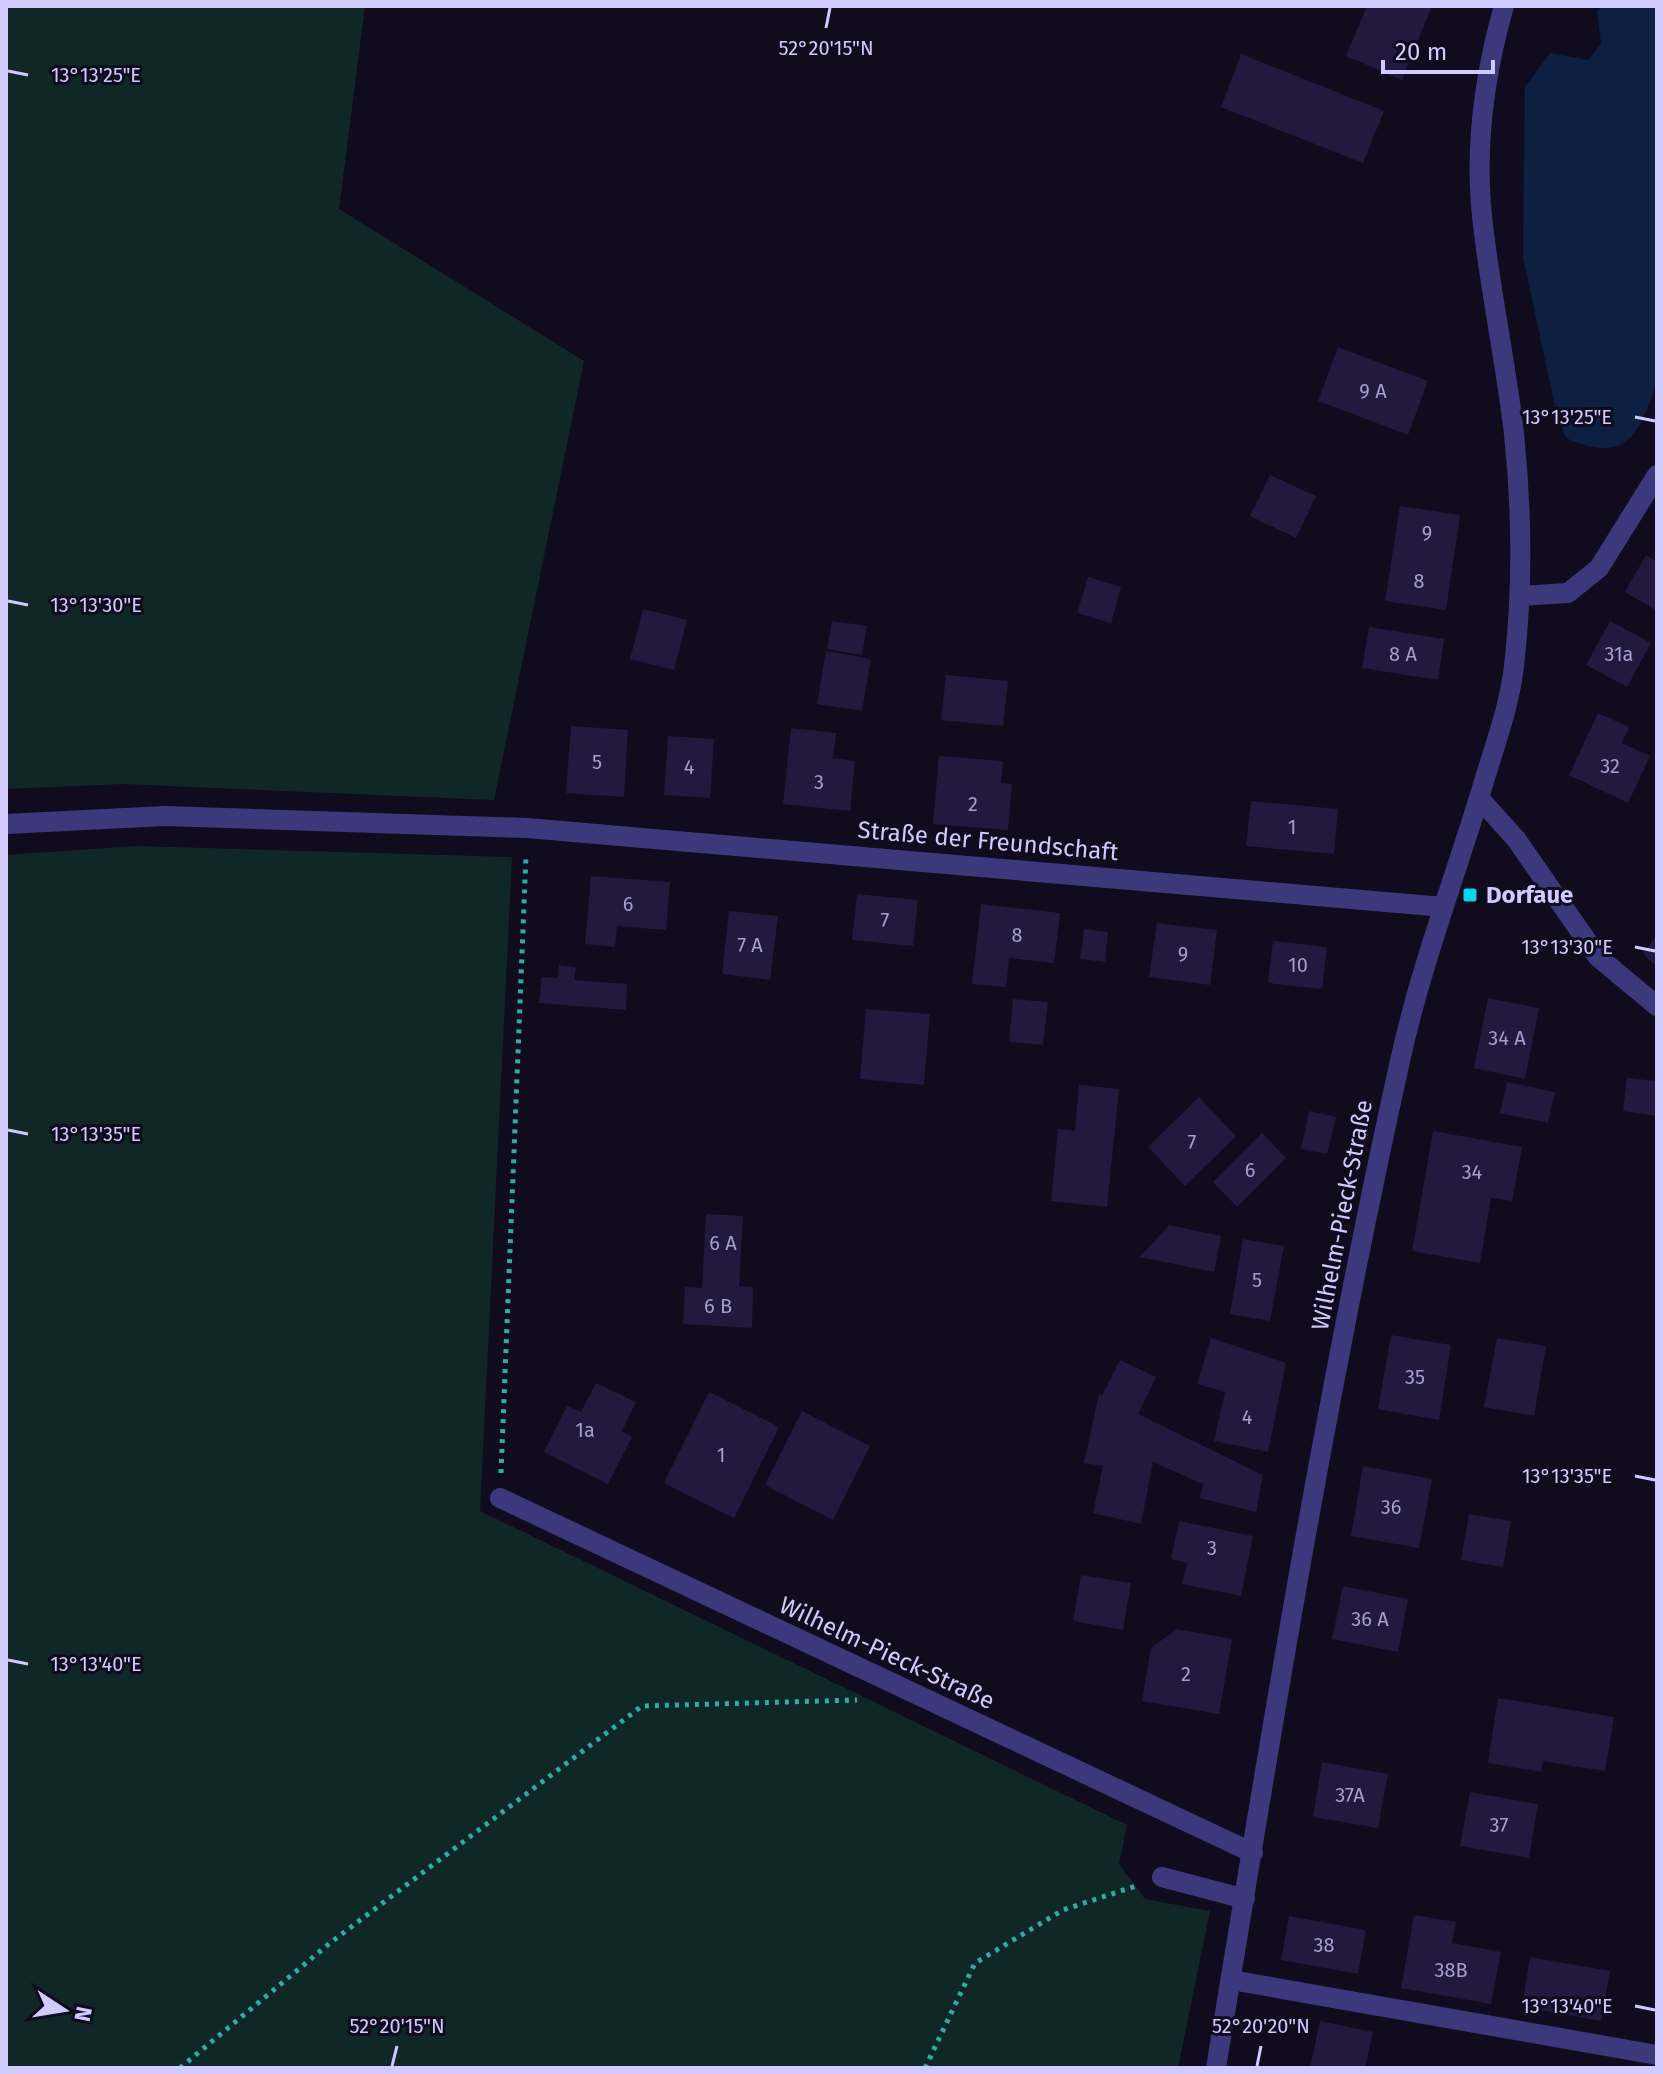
<svg xmlns="http://www.w3.org/2000/svg" width="1663" height="2074" font-family="'Fira Sans',sans-serif">
  <rect width="100%" height="100%" fill="#100c1e"/>
  <path fill="#102727" d="M6,6H365L339,209L584,361L494,800L123,784L6,789Z
    M136,846L512,857L480,1511L1127,1825L1119,1864L1145,1899L1210,1911L1178,2068H6V855Z"/>
  <path fill="#0d2041" d="M1601,6H1657V381C1640,432 1628,466 1566,438L1555,407L1523,257L1525,87L1550,53L1589,60L1601,43L1597,12Z"/>
  <path fill="#21193e" d="M1367,6H1432L1402,80L1346,56Z
    M1241,54L1384,111L1363,163L1221,107Z
    M1338,347L1428,381L1408,435L1318,401Z
    M1270,475L1316,496L1296,538L1250,516Z
    M1400,506L1460,515L1446,610L1385,601Z
    M1646,555L1657,562V611L1625,592Z
    M1088,577L1121,587L1111,623L1077,613Z
    M643,609L687,620L674,670L630,659Z
    M832,621L867,626L862,655L827,649Z
    M1610,621L1651,643L1627,687L1586,665Z
    M1369,627L1444,639L1438,680L1362,668Z
    M826,651L871,659L862,711L817,704Z
    M946,675L1008,681L1003,726L941,720Z
    M1598,713L1629,727L1622,743L1650,756L1628,803L1569,775Z
    M571,726L628,730L624,797L566,793Z
    M791,728L836,733L833,758L855,761L850,811L783,804Z
    M668,736L714,739L710,798L664,795Z
    M939,756L1003,761L1001,783L1012,784L1008,830L933,824Z
    M1251,801L1338,809L1334,854L1246,846Z
    M591,876L670,882L666,930L617,926L615,947L585,944Z
    M857,894L918,900L913,946L852,940Z
    M981,904L1060,913L1054,963L1009,958L1006,987L972,984Z
    M729,911L778,916L770,980L722,974Z
    M1157,923L1217,930L1210,985L1149,977Z
    M1084,929L1108,932L1105,962L1080,959Z
    M1657,934V967L1643,954Z
    M1273,941L1327,947L1322,989L1268,983Z
    M559,965L576,967L574,980L627,984L626,1010L539,1003L542,977L558,978Z
    M1488,998L1539,1008L1525,1079L1474,1068Z
    M1013,999L1048,1002L1043,1045L1009,1042Z
    M866,1009L930,1014L924,1085L860,1079Z
    M1627,1078L1657,1081V1116L1623,1111Z
    M1507,1082L1555,1092L1548,1123L1500,1113Z
    M1079,1085L1119,1089L1107,1207L1051,1201L1058,1129L1075,1131Z
    M1199,1097L1236,1136L1185,1186L1148,1147Z
    M1309,1111L1336,1117L1327,1154L1301,1149Z
    M1433,1131L1522,1147L1512,1201L1491,1198L1480,1263L1412,1251Z
    M1262,1133L1286,1158L1237,1207L1213,1182Z
    M706,1214L743,1216L739,1286L753,1287L752,1328L683,1324L685,1287L702,1288Z
    M1169,1225L1221,1236L1214,1272L1140,1257Z
    M1243,1239L1284,1246L1270,1321L1230,1314Z
    M1391,1335L1451,1345L1439,1420L1378,1409Z
    M1211,1338L1286,1363L1268,1452L1214,1441L1225,1392L1197,1384Z
    M1497,1338L1546,1346L1534,1416L1484,1407Z
    M1120,1360L1156,1377L1138,1414L1263,1475L1256,1512L1200,1498L1203,1484L1153,1462L1141,1524L1093,1513L1103,1466L1084,1463L1099,1394L1102,1396Z
    M596,1383L636,1402L622,1431L632,1437L608,1484L544,1452L567,1406L581,1412Z
    M709,1392L779,1427L734,1518L664,1483Z
    M802,1411L870,1446L833,1520L765,1485Z
    M1363,1466L1432,1479L1419,1548L1351,1536Z
    M1469,1514L1511,1521L1503,1567L1461,1560Z
    M1179,1521L1253,1536L1241,1596L1182,1584L1187,1563L1171,1559Z
    M1081,1575L1131,1583L1123,1630L1073,1621Z
    M1343,1586L1408,1599L1398,1652L1332,1639Z
    M1177,1629L1232,1639L1219,1714L1142,1701L1151,1648Z
    M1498,1698L1614,1717L1605,1771L1543,1761L1541,1772L1488,1763Z
    M1322,1762L1388,1774L1378,1828L1313,1817Z
    M1470,1792L1538,1804L1529,1858L1460,1846Z
    M1414,1915L1456,1922L1452,1943L1501,1952L1491,2004L1401,1988Z
    M1289,1916L1366,1930L1358,1974L1281,1960Z
    M1530,1957L1610,1971L1601,2021L1522,2007Z
    M1320,2021L1373,2032L1365,2068H1310Z"/>
  <g fill="none" stroke-linecap="round" stroke-linejoin="round">
    <path stroke="#30aca6" stroke-width="5" stroke-dasharray="4 6" stroke-linecap="butt" d="M501,1473L526,855
      M180,2068L330,1943L642,1706L857,1700
      M925,2068L975,1963L1063,1910L1139,1885"/>
    <path stroke="#3c387c" stroke-width="20" d="M1520,596L1568,593L1599,568L1657,475
      M1479,798L1516,839L1598,957L1657,1006
      M6,824L165,816L527,828L1444,907
      M500,1498L1253,1853
      M1162,1877L1245,1899
      M1231,1980L1657,2055
      M1216,2068C1271,1731 1326,1394 1400,1061C1421,965 1457,872 1485,778C1496,742 1510,703 1514,666C1523,588 1522,511 1514,434C1506,364 1491,295 1483,225C1474,152 1484,76 1504,6"/>
  </g>
  <path fill="none" stroke="#d1cafe" stroke-width="3" d="M826,28L830,8M8,71L28,75M1635,417L1655,421M8,601L28,605M1635,947L1655,951M8,1130L28,1134M1635,1476L1655,1480M8,1660L28,1664M1635,2006L1655,2010M392,2066L397,2046M1257,2066L1261,2046"/>
  <rect fill="#06d3ee" stroke="#100c1e" stroke-width="3" x="1462" y="887" width="16" height="16" rx="4"/>
  <g text-anchor="middle" stroke-width="6" stroke-linejoin="round" paint-order="stroke">
    <g font-size="20" fill="#a59ece">
      <text x="1373" y="398">9 A</text>
      <text x="1427" y="540">9</text>
      <text x="1419" y="588">8</text>
      <text x="1403" y="661">8 A</text>
      <text x="1619" y="661">31a</text>
      <text x="597" y="769">5</text>
      <text x="1610" y="773">32</text>
      <text x="689" y="774">4</text>
      <text x="819" y="789">3</text>
      <text x="973" y="811">2</text>
      <text x="1292" y="834">1</text>
      <text x="628" y="911">6</text>
      <text x="885" y="927">7</text>
      <text x="1017" y="942">8</text>
      <text x="750" y="952">7 A</text>
      <text x="1183" y="961">9</text>
      <text x="1298" y="972">10</text>
      <text x="1507" y="1045">34 A</text>
      <text x="1192" y="1149">7</text>
      <text x="1250" y="1177">6</text>
      <text x="1472" y="1179">34</text>
      <text x="723" y="1250">6 A</text>
      <text x="1257" y="1287">5</text>
      <text x="718" y="1313">6 B</text>
      <text x="1415" y="1384">35</text>
      <text x="1247" y="1424">4</text>
      <text x="585" y="1437">1a</text>
      <text x="721" y="1462">1</text>
      <text x="1391" y="1514">36</text>
      <text x="1212" y="1555">3</text>
      <text x="1370" y="1626">36 A</text>
      <text x="1186" y="1681">2</text>
      <text x="1350" y="1802">37A</text>
      <text x="1499" y="1832">37</text>
      <text x="1324" y="1952">38</text>
      <text x="1451" y="1977">38B</text>
    </g>
    <g font-size="24" fill="#d1cafe" stroke="#100c1e">
      <text transform="translate(988 841) rotate(5)" y="8">Straße der Freundschaft</text>
      <text transform="translate(1342 1215) rotate(-79)" y="8">Wilhelm-Pieck-Straße</text>
      <text transform="translate(887 1653) rotate(25)" y="8">Wilhelm-Pieck-Straße</text>
    </g>
    <g font-size="24" font-weight="bold" fill="#d1cafe" stroke="#100c1e" text-anchor="start">
      <text x="1486" y="903">Dorfaue</text>
    </g>
  </g>
  <g font-size="20" text-anchor="middle" fill="#d1cafe" stroke="#100c1e" stroke-width="6" stroke-linejoin="round" paint-order="stroke">
    <text x="826" y="55">52°20'15"N</text>
    <text x="96" y="82">13°13'25"E</text>
    <text x="1567" y="424">13°13'25"E</text>
    <text x="96" y="612">13°13'30"E</text>
    <text x="1567" y="954">13°13'30"E</text>
    <text x="96" y="1141">13°13'35"E</text>
    <text x="1567" y="1483">13°13'35"E</text>
    <text x="96" y="1671">13°13'40"E</text>
    <text x="1567" y="2013">13°13'40"E</text>
    <text x="397" y="2033">52°20'15"N</text>
    <text x="1261" y="2033">52°20'20"N</text>
  </g>
  <rect width="1663" height="2074" fill="none" stroke="#d1cafe" stroke-width="16"/>
  <g transform="translate(64 2010) rotate(102)" stroke="#100c1e" stroke-width="6" paint-order="stroke">
  <path d="M0-6L14 30L0 20L-14 30Z" fill="#d1cafe"/>
  <text y="-12" font-size="22" font-weight="bold" text-anchor="middle" fill="#d1cafe">N</text>
  </g>
  <path d="M1383 60v12h110v-12" fill="none" stroke="#d1cafe" stroke-width="4"/>
  <text x="1395" y="60" font-size="24" fill="#d1cafe" stroke="#100c1e" stroke-width="6" paint-order="stroke">20 m</text>
</svg>
